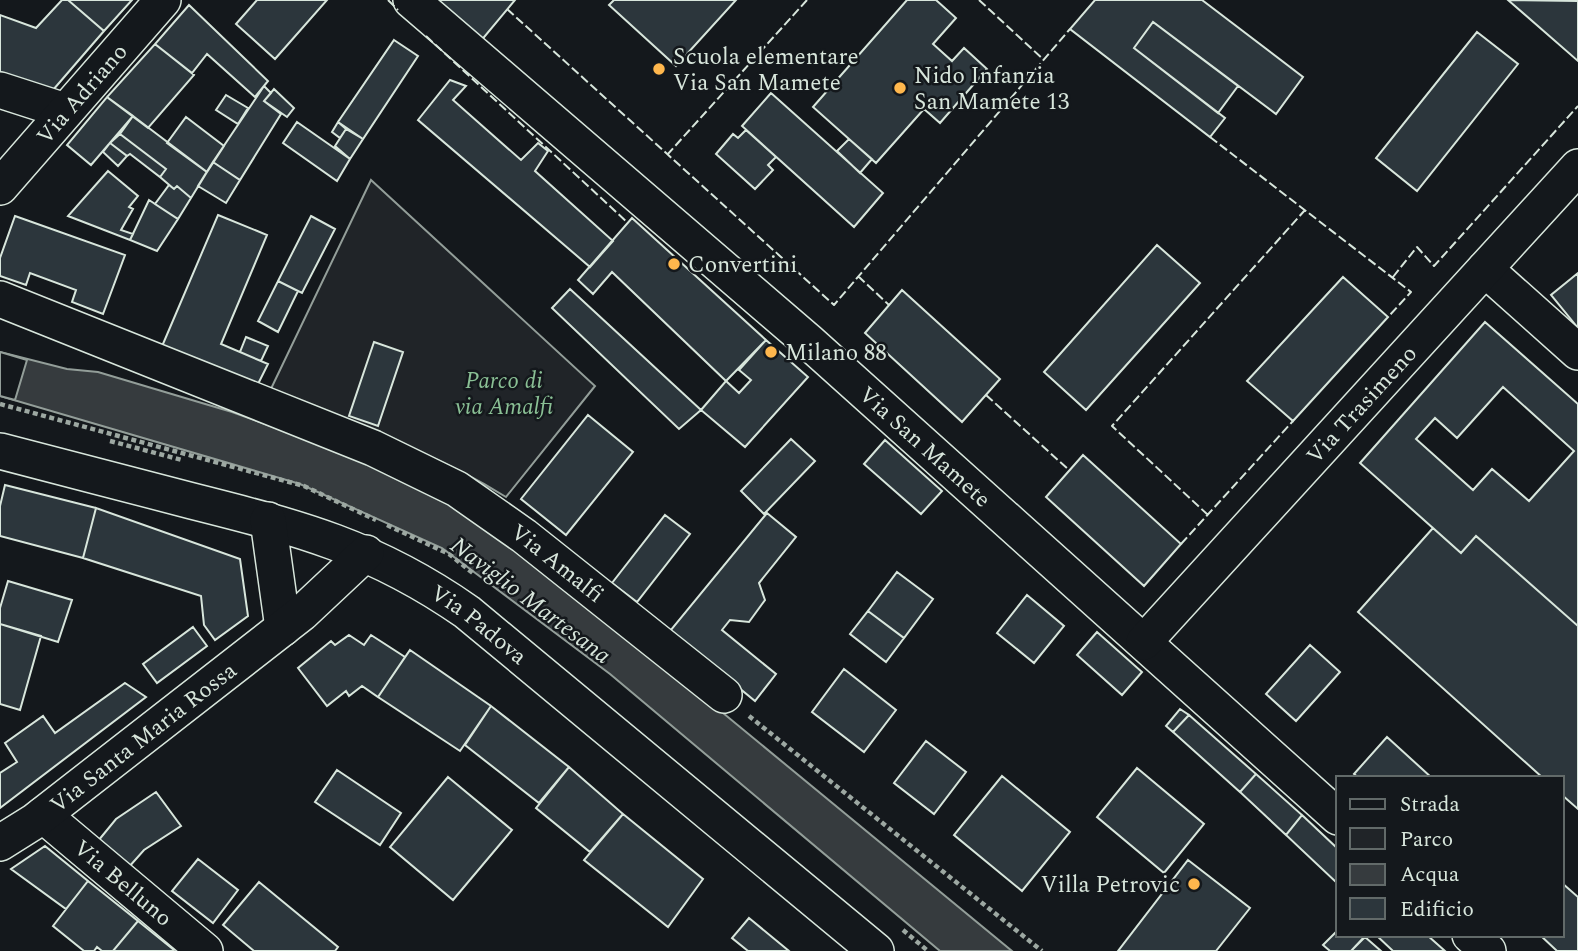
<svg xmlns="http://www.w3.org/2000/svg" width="1578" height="951" font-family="Spectral,serif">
  <rect width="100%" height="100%" fill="#14181c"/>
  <path fill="#202428" stroke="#939e99" stroke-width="2" d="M371,180L595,386L506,497C431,450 350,425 268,395Z"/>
  <path fill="#363b3e" stroke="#939e99" stroke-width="2" d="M0,352L67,369L98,372L232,412L385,468L444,495L621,629L1012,951H940L610,674L442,548L300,484L0,396Z"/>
  <path fill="#14181c" stroke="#939e99" stroke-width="2" d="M0,352L27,360L15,400L0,396Z"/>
  <path fill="#2c363c" stroke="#d8e6dc" stroke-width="2" fill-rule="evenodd" d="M62,0H68L104,31L53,90L0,72V15L36,28Z
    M68,0H132L104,31Z
    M257,0H327L275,59L236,24Z
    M434,0H515L480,42Z
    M614,0H736L676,66L609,5Z
    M907,0H936L956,18L933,44L952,61L964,48L987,69L940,123L924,109L876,163L813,107Z
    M1095,0H1202L1303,77L1276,114L1153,22L1134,48L1225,118L1210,137L1070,29Z
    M1508,0L1578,1V61Z
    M189,5L268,81L255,97L207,54L192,73L155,44Z
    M1153,22L1238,86L1218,113L1134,48Z
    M1477,32L1518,64L1417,191L1376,158Z
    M394,40L418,56L363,139L338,122Z
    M155,44L194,75L148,128L107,97Z
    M450,80L466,86L453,100L521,160L538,143L548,151L535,171L613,241L590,267L418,120Z
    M264,86L271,93L264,101L281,114L240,180L213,162Z
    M274,89L294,108L287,117L264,101Z
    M771,93L883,193L854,227L742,126Z
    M226,95L248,108L238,124L216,110Z
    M107,97L133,116L91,165L67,145Z
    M133,116L207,172L191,198L177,186L174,189L160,177L166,169L120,134Z
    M186,117L224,146L207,172L167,143Z
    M297,122L350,159L337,181L283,143Z
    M338,122L346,129L340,138L332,132Z
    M346,129L363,139L350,159L335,146Z
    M746,130L776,157L768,165L773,170L755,189L716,154L733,134L738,138Z
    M120,134L166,169L160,177L130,154L127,156L110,143Z
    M849,139L872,159L860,173L837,151Z
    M110,143L127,156L118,166L103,152Z
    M213,162L240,180L226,203L198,186Z
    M108,171L138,196L129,207L133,209L121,230L133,234L130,240L68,216Z
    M169,185L174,189L177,186L191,198L178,219L155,204Z
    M149,200L178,219L157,251L130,240Z
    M218,215L267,235L221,344L268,364L257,386L160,351Z
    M15,216L125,255L103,314L72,302L76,290L30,273L26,285L0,276V258Z
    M311,216L335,229L302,293L278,281Z
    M632,218L766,340L726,381L612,272L593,294L578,280Z
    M1157,245L1200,283L1086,410L1044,372Z
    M1578,273V328L1551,295Z
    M1343,277L1388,317L1293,421L1247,381Z
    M278,281L298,291L278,332L258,321Z
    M570,289L701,410L679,429L552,308Z
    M902,290L1000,379L962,422L865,333Z
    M1485,322L1578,404V626L1476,536L1461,553L1360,463ZM1503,387L1574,451L1529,501L1492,469L1473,490L1416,439L1435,418L1457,438Z
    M246,337L268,346L261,361L240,352Z
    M766,340L808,377L745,447L701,410L726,381L739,393L751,380L739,370Z
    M374,342L403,352L378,426L349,416Z
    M588,415L633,452L566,535L521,499Z
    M791,439L815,461L764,514L741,491Z
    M885,440L942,491L921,514L864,464Z
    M1083,455L1181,544L1144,586L1046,497Z
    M5,485L96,508L83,558L0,536V506Z
    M96,508L240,559L248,616L215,640L204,625L201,596L83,558Z
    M767,513L796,537L759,583L765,600L749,622L730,620L722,630L776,674L755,701L670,631Z
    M665,515L690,534L637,602L612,583Z
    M1433,528L1461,553L1476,536L1578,626V809L1562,795V778H1543L1358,612Z
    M897,572L933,599L904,638L868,611Z
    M8,581L72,600L58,642L0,624V608Z
    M1027,595L1064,626L1034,663L997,633Z
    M868,611L904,638L886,662L850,634Z
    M0,624L41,636L20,710L0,704Z
    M193,627L207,646L157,683L143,664Z
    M1097,632L1142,672L1122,695L1077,655Z
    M349,635L364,645L371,635L405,657L378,697L362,686L349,696L346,691L327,706L298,668L331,641L335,645Z
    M1310,645L1340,672L1296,721L1266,694Z
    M410,650L491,706L460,751L378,697Z
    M844,669L896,710L864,752L812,712Z
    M125,683L146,697L0,808V773L17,762L5,743L43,716L55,733Z
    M491,706L569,767L539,803L465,745Z
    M1180,709L1189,715L1173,732L1166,726Z
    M1189,715L1256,774L1240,792L1173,732Z
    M1387,737L1432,778H1359L1354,774Z
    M926,741L966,772L934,814L894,783Z
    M569,767L623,814L590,852L536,808Z
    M1137,768L1204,824L1164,873L1097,817Z
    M337,770L401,813L380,845L315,802Z
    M1256,774L1302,815L1286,835L1240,792Z
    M1002,776L1070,832L1022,891L954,835Z
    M448,777L512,830L453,900L390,847Z
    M156,792L181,826L144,850L128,868L98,841L116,819Z
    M623,814L703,879L668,927L584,860Z
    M1302,815L1338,849V884L1286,835Z
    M45,846L88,881L66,909L11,869Z
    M198,859L238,890L213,923L172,891Z
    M1188,860L1250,908L1216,951H1118Z
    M88,881L138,921L113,951H102L97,947L94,951H84L53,926Z
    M259,882L338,947L335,951H254L223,925Z
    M1562,883L1578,897V951H1557L1540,935H1562Z
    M749,918L789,951H748L732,938Z
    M138,921L174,950L173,951H113Z
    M1338,930V935H1366L1351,951H1330L1323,945Z
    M1376,935H1427L1445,951H1393Z
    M1365,937L1381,951H1351Z"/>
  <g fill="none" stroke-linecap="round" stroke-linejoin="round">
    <g stroke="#d8e6dc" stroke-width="38">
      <g id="minor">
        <path id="s1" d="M411,0L809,342L1338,817"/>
        <path d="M0,90L65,111"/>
        <path id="s2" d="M0,187L163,0"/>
        <path d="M1485,269L1578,352"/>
        <path id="s3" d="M0,299L373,448L457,489L524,536L724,695"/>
        <path id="s4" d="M0,451C64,468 128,484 192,501C299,528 374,547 467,612L876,951"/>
        <path d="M268,520L283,628"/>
        <path id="s5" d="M1144,642L1578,167"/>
        <path id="s6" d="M43,815L205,951"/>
        <path id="s7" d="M0,843L35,821L302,613L366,553"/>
        <path d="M1470,935L1488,951"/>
      </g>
    </g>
    <path stroke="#9da8a2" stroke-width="4.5" stroke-dasharray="5 3.5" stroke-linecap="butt" d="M0,404L304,486L376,520
      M110,441L182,460
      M387,525L449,554L474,574
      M749,716L1042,951
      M903,930L928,951"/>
    <use href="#minor" stroke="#14181c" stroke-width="35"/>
    <path stroke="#d8e6dc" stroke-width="2" stroke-dasharray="9 3.5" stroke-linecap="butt" d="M388,0L398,10
      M979,0L1044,60
      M507,9L834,305L1070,29
      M426,36L628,223
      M1210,137L1411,292L1388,317
      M667,155L807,0
      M858,276L889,305
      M1393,277L1417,247L1434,266L1578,106
      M986,395L1069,470
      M1208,515L1112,426L1305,210
      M1181,544L1293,421"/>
  </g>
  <g fill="#ffb74d" stroke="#14181c" stroke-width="2.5">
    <circle cx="659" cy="69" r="7"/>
    <circle cx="900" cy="88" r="7"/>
    <circle cx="674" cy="264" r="7"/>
    <circle cx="771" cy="352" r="7"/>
    <circle cx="1194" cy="884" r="7"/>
  </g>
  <g text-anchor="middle" stroke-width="5" stroke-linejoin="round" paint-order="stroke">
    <g font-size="23" fill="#d8e6dc" stroke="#14181c" text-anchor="start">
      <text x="673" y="64">Scuola elementare<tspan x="673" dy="26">Via San Mamete</tspan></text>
      <text x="914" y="83">Nido Infanzia<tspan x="914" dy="26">San Mamete 13</tspan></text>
      <text x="688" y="272">Convertini</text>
      <text x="785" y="360">Milano 88</text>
      <text x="1180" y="892" text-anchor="end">Villa Petrovic</text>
    </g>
    <g font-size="23" fill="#d8e6dc" stroke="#14181c">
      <text dy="8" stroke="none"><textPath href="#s2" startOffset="124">Via Adriano</textPath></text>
      <text dy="8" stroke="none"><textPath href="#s5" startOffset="322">Via Trasimeno</textPath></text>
      <text dy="8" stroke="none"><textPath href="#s1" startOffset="681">Via San Mamete</textPath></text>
      <text dy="8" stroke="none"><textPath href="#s3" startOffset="620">Via Amalfi</textPath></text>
      <text dy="8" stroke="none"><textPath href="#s4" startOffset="514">Via Padova</textPath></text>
      <text dy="8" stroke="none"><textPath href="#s7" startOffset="178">Via Santa Maria Rossa</textPath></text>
      <text dy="8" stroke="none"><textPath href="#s6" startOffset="105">Via Belluno</textPath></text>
    </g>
    <g font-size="23" font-style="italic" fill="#8ac095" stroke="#14181c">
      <text x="504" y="388">Parco di<tspan x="504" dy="26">via Amalfi</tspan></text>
    </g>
    <g font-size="24" font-style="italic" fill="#d8e6dc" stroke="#14181c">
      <text transform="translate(531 600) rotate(37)" y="8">Naviglio Martesana</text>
    </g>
  </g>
  <rect x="1336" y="776" width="228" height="161" fill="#14181c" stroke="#626a69" stroke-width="2"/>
  <rect x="1350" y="799" width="35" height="10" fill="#14181c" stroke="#626a69" stroke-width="2"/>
  <text x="1400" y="811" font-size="21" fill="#d8e6dc">Strada</text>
  <rect x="1350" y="828" width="35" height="21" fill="#202428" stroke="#626a69" stroke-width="2"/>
  <text x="1400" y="846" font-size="21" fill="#d8e6dc">Parco</text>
  <rect x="1350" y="864" width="35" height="21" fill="#363b3e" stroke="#626a69" stroke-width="2"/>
  <text x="1400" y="881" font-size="21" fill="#d8e6dc">Acqua</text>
  <rect x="1350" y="898" width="35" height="21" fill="#2c363c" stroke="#626a69" stroke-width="2"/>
  <text x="1400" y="916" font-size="21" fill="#d8e6dc">Edificio</text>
</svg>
